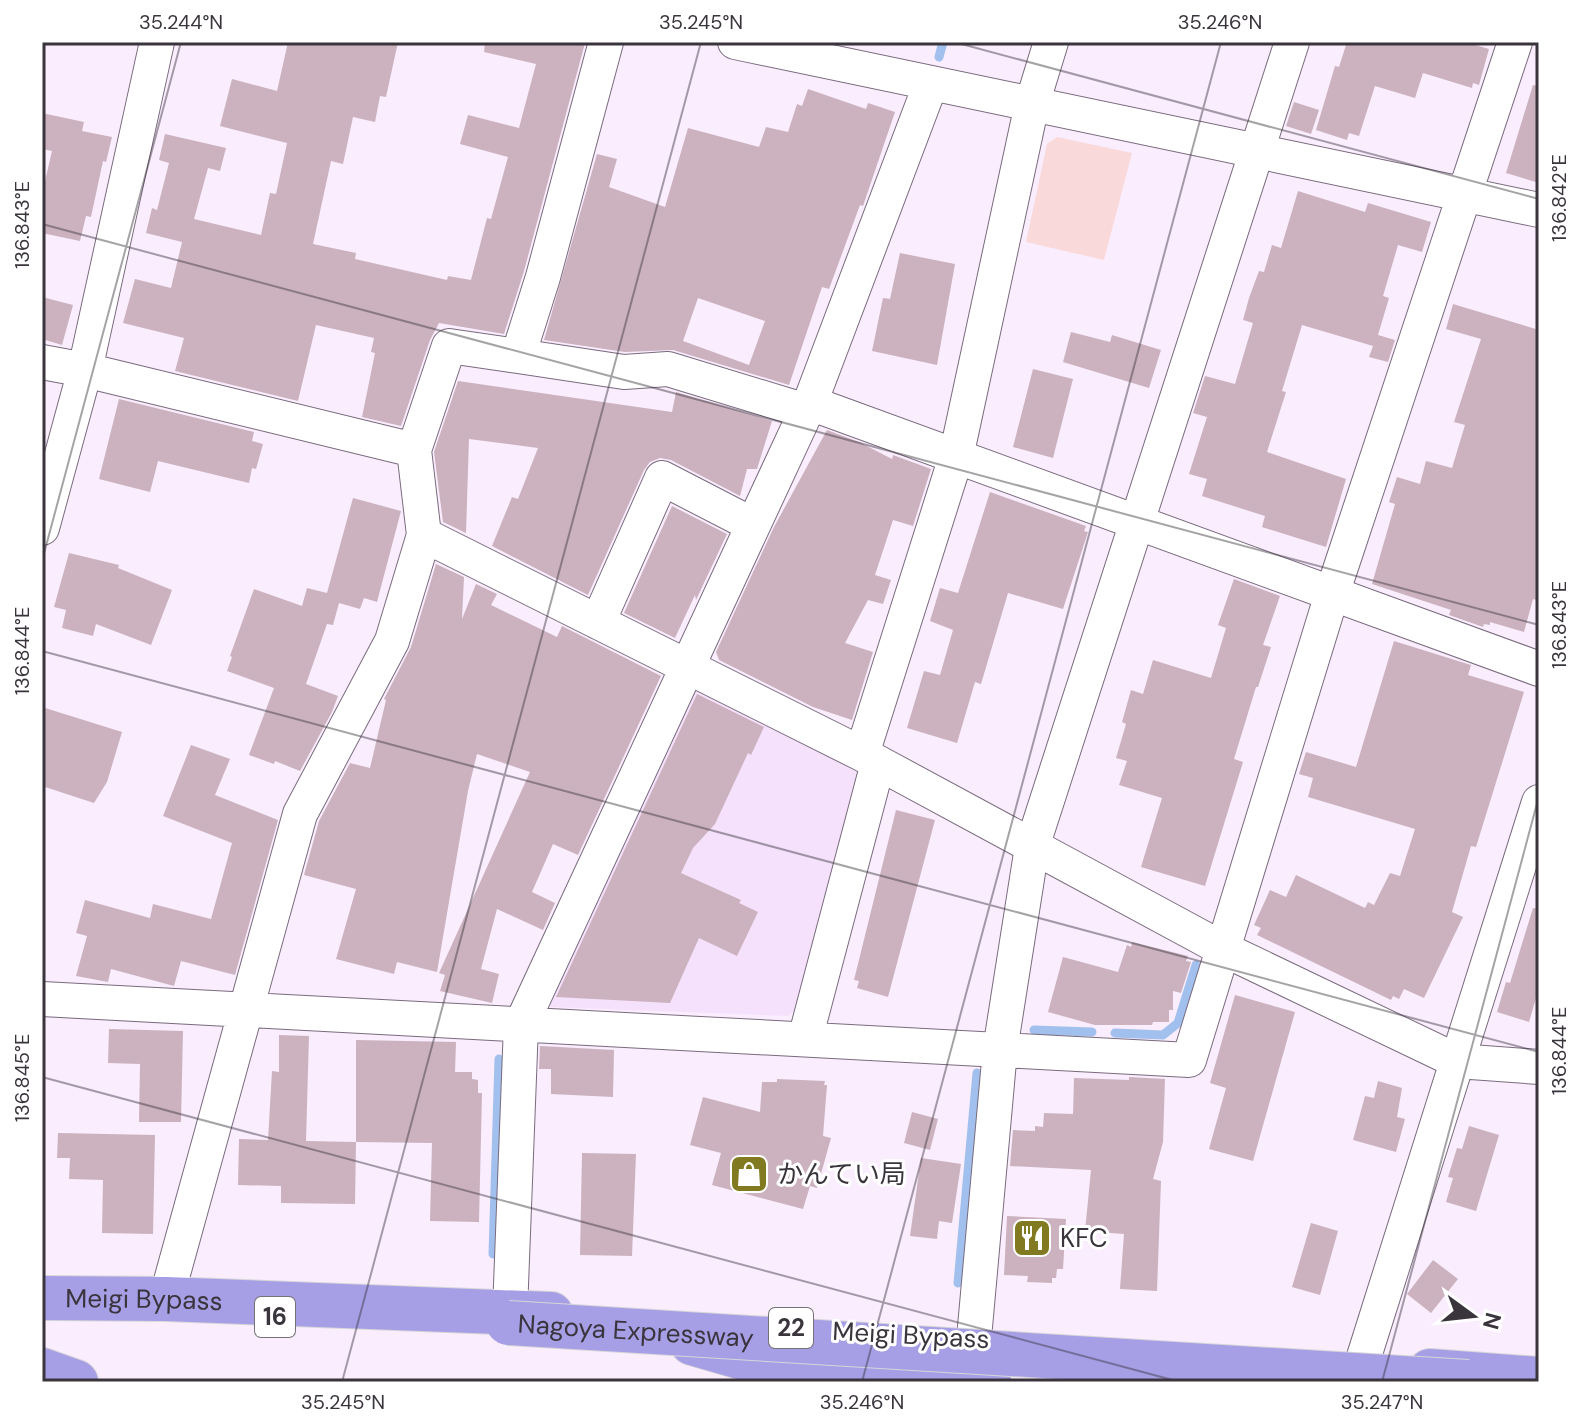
<svg xmlns="http://www.w3.org/2000/svg" width="1581" height="1424" font-family="'DM Sans','Noto Sans JP',sans-serif">
  <rect width="100%" height="100%" fill="#faedfe"/>
  <path fill="#f5e1fc" d="M706,689L855,767L860,778L798,1008L788,1016L551,1007L545,998L694,692Z"/>
  <path fill="#f9d9d9" d="M1057,137L1132,153L1104,260L1026,242L1047,144Z"/>
  <g fill="none" stroke-linecap="round" stroke-linejoin="round">
    <path stroke="#a2c0ed" stroke-width="9" d="M939,57L943,42
      M1034,1030L1092,1032
      M1115,1033L1163,1035L1178,1023L1196,965
      M493,1254L499,1059
      M958,1283L977,1073"/>
  </g>
  <path fill="#cbb2be" fill-rule="evenodd" d="M288,42H398L386,97L380,96L375,122L353,117L343,164L331,161L313,244L356,253L355,259L447,280L448,276L471,280L487,218L491,219L508,157L460,144L468,115L519,128L536,64L484,52L485,42L585,43L524,271L504,334L439,323L430,340L401,426L362,417L375,353L371,352L374,338L316,325L298,401L175,371L184,338L123,323L135,279L171,288L182,242L146,233L152,208L157,210L169,163L159,160L165,134L226,148L220,171L208,168L194,219L261,235L270,193L276,194L287,143L220,126L232,79L277,91Z
    M1347,42H1465L1489,49L1479,85L1473,83L1472,88L1423,73L1415,98L1375,86L1359,136L1349,133L1347,140L1316,130L1335,66L1339,67Z
    M1533,85L1539,86V183L1506,173Z
    M808,89L866,109L868,103L895,112L863,206L860,205L829,289L822,287L789,385L673,350L625,352L544,340L597,154L617,159L609,187L665,207L688,128L759,147L766,127L788,132L797,104L802,106ZM698,298L765,321L749,365L683,341Z
    M1294,102L1319,110L1311,134L1286,126Z
    M42,113L84,122L82,131L112,137L106,162L103,161L91,217L86,216L80,241L42,233V194L52,151L42,149Z
    M1298,191L1365,212L1368,203L1431,222L1422,252L1398,245L1383,296L1389,298L1378,335L1395,340L1388,362L1369,357L1373,346L1302,325L1282,391L1286,392L1267,452L1346,479L1326,547L1262,527L1265,516L1202,496L1207,479L1189,474L1207,417L1193,413L1205,376L1235,384L1253,323L1243,320L1249,298L1259,271L1264,272L1272,245L1281,248Z
    M900,253L955,264L937,365L872,351L883,298L890,299Z
    M42,297L73,305L62,345L42,339Z
    M1453,304L1539,330V601L1533,599L1524,632L1490,622V625L1484,624L1483,627L1449,615L1451,610L1372,584L1395,504L1389,502L1397,477L1420,484L1426,461L1452,468L1465,425L1454,422L1481,339L1446,329Z
    M1071,332L1110,342L1112,335L1161,350L1149,388L1063,362Z
    M1033,369L1073,379L1053,458L1013,447Z
    M458,381L672,412L676,392L772,421L757,469H747L740,496L671,460L660,458L650,462L644,470L588,595L492,546L512,497L518,499L538,448L469,439L466,533L443,522L434,452Z
    M119,399L254,432L252,441L263,444L256,469L252,468L249,483L158,461L150,492L99,479Z
    M827,430L859,442L892,459L893,455L931,469L913,526L893,520L875,575L891,580L883,604L868,600L845,643L873,652L852,720L813,707L719,660L716,652L774,527Z
    M990,492L1086,526L1084,531L1088,532L1063,609L1008,593L981,684L975,682L957,743L907,728L924,671L940,675L953,630L930,621L940,588L958,593Z
    M353,498L401,511L377,602L364,598L360,609L339,603L333,625L327,624L306,684L338,696L332,712L300,771L275,761L274,764L249,755L274,688L227,671L232,657L230,656L254,589L302,606L307,588L327,593Z
    M672,506L727,534L696,600L695,595L675,638L624,613Z
    M69,553L119,565L118,568L172,590L151,645L96,624L93,636L62,628L66,610L54,607Z
    M436,564L464,577L462,619L476,584L497,594L491,605L557,637L562,626L661,676L578,855L553,844L532,892L555,903L543,930L497,909L481,969L499,974L492,1003L440,991L445,975L439,973L530,772L477,754L468,791L437,972L397,962L394,974L336,959L356,889L304,875L319,821L350,763L370,768L386,700L384,699L411,647Z
    M1234,579L1280,596L1263,645L1271,647L1258,687H1256L1234,759L1243,762L1205,886L1141,867L1162,798L1119,785L1127,761L1116,758L1126,724L1122,722L1131,690L1143,694L1153,660L1211,678L1226,628L1218,625Z
    M1394,641L1471,665L1468,675L1524,692L1476,847L1471,846L1452,912L1463,917L1424,998L1404,989L1399,999L1393,996L1391,1000L1257,935L1261,928L1254,925L1270,890L1286,897L1296,875L1365,908L1368,902L1374,905L1390,873L1400,876L1415,829L1308,797L1313,778L1299,774L1306,752L1356,767Z
    M697,694L764,727L751,755L748,753L715,824L693,848L681,873L741,900L739,903L758,912L737,956L699,938L670,1003L556,997Z
    M42,707L122,732L107,782L94,803L42,786Z
    M191,745L230,759L215,795L278,820L235,975L181,961L174,986L111,969L108,982L76,976L87,936L76,933L85,900L150,918L153,904L211,919L232,843L163,816Z
    M896,810L935,820L888,997L857,988L859,981L854,980Z
    M1533,908L1539,909V988L1529,1022L1497,1012L1506,982L1510,983Z
    M1132,942L1188,956L1186,961L1191,962L1181,993L1173,991V1010H1169V1022H1153L1152,1025H1095L1048,1012L1063,957L1118,972L1127,945L1131,947Z
    M1235,995L1295,1012L1253,1161L1209,1149L1226,1088L1210,1083Z
    M109,1029L183,1031L181,1122H139L140,1064L108,1063Z
    M279,1035L309,1036L306,1141L356,1142L355,1204L281,1203V1186L238,1185L239,1139L268,1140L272,1071L279,1072Z
    M356,1040L456,1042L455,1072H472V1079L478,1080V1093H482L479,1222L430,1221L432,1143L356,1142Z
    M540,1046L614,1050L613,1097L551,1094V1069H539Z
    M1129,1077L1165,1079L1163,1142L1153,1179L1161,1181L1157,1291L1120,1289L1124,1234L1085,1231L1091,1170L1010,1166L1013,1130L1035,1131V1126L1043,1127L1044,1113L1073,1114L1074,1078L1129,1080Z
    M777,1079L825,1081L824,1085H827L823,1136L831,1138L817,1188L810,1186L803,1209L712,1185L721,1153L690,1145L703,1097L760,1112L762,1082H777Z
    M1378,1081L1402,1088L1397,1117L1405,1119L1396,1152L1353,1140L1365,1096L1374,1098Z
    M912,1112L938,1119L930,1150L904,1143Z
    M1469,1126L1499,1135L1476,1211L1446,1202L1453,1178L1448,1177L1457,1148L1462,1149Z
    M58,1133L155,1135L153,1234L102,1233L103,1180L69,1179L70,1158H57Z
    M582,1153L636,1154L632,1256L580,1255Z
    M921,1158L961,1164L952,1223L939,1221L937,1239L910,1236Z
    M1007,1216L1066,1219L1063,1269H1057L1056,1278H1052V1283L1027,1282L1028,1276L1004,1275Z
    M1311,1223L1338,1231L1320,1295L1292,1287Z
    M1433,1260L1458,1279L1431,1313L1407,1294Z"/>
  <g fill="none" stroke-linecap="round" stroke-linejoin="round">
    <g stroke="#796b7d" stroke-width="36">
      <path id="minor" d="M735,42L1539,210
        M518,356L624,372L668,369L806,411
        M42,362L85,370L414,450
        M810,403L1539,669
        M42,528L85,370L157,42
        M424,535L862,754L1223,949L1457,1061L1539,1067
        M598,622L662,478L753,525
        M862,754L956,457L1032,104L1051,42
        M42,999L1189,1060L1332,594L1515,42
        M805,1039L878,763
        M166,1299L300,814L392,641L424,535L414,450L449,346L518,356L543,277L606,42
        M510,1311L521,1025L810,403L931,83
        M974,1338L1000,1050L1032,847L1292,42
        M1356,1382L1539,802"/>
    </g>
    <g stroke="#d8d6d8" stroke-width="46">
      <g id="highway">
        <path id="s1" d="M42,1298L166,1299L551,1314"/>
        <path d="M692,1343L761,1363L989,1382"/>
        <path d="M42,1370L76,1382"/>
        <path d="M1430,1371L1539,1379"/>
      </g>
    </g>
    <use href="#minor" stroke="#fff" stroke-width="34"/>
    <use href="#highway" stroke="#a69fe6" stroke-width="44"/>
    <g stroke="#d8d6d8" stroke-width="46" stroke-linecap="butt">
      <g id="highway-bridge">
        <path id="s2" d="M508,1323L1468,1382"/>
      </g>
    </g>
    <use href="#highway-bridge" stroke="#a69fe6" stroke-width="44"/>
  </g>
  <path fill="none" stroke="#3a343c" stroke-width="2" stroke-opacity="0.45" d="M954,42L1539,199M42,224L1539,625M42,561L181,42M42,651L1539,1052M42,1077L1180,1382M342,1382L701,42M862,1382L1221,42M1382,1382L1539,796"/>
  <defs>
    <g id="shop-square" transform="scale(2)"><rect x="-9" y="-9" width="18" height="18" rx="4" fill="#817a20" stroke="#fff"/><path d="M-5-2.5h2.3a2.7 3.5 0 0 1 5.4 0H5L5.5 6h-11ZM-1.5-2.5h3a1.5 2.3 0 0 0-3 0Z" fill="#fff"/></g>
    <g id="restaurant-square" transform="scale(2)"><rect x="-9" y="-9" width="18" height="18" rx="4" fill="#817a20" stroke="#fff"/><path d="M-5-6h1v4h1v-4h1v4h1v-4h1v5L-1.5 .5V6h-2V.5L-5-1ZM5-6V6H3V1.5H1.5Q1.5-4 5-6Z" fill="#fff"/></g>
  </defs>
  <g fill-rule="evenodd">
    <use href="#shop-square" x="749" y="1174"/>
    <use href="#restaurant-square" x="1032" y="1238"/>
  </g>
  <g text-anchor="middle" stroke-width="6" stroke-linejoin="round" paint-order="stroke">
    <g fill="#fff" stroke="#757176" stroke-width="2">
      <rect x="255" y="1297" width="40" height="40" rx="6"/>
      <rect x="769" y="1308" width="44" height="40" rx="6"/>
    </g>
    <g font-size="24" font-weight="bold" fill="#3a343c">
      <text x="275" y="1325">16</text>
      <text x="791" y="1336">22</text>
    </g>
    <g font-size="26" fill="#3a343c" stroke="#fff" text-anchor="start">
      <text x="777" y="1183">かんてい局</text>
      <text x="1060" y="1247">KFC</text>
    </g>
    <g font-size="26" fill="#3a343c" stroke="#fff">
      <text dy="9" stroke="none"><textPath href="#s1" startOffset="102">Meigi Bypass</textPath></text>
      <text dy="9" stroke="none"><textPath href="#s2" startOffset="128">Nagoya Expressway</textPath></text>
      <text transform="translate(911 1335) rotate(3)" y="9">Meigi Bypass</text>
    </g>
  </g>
  <rect width="1581" height="1424" fill="none" stroke="#ffffff" stroke-width="88"/>
  <g transform="translate(1473 1316) rotate(105)" stroke="#ffffff" stroke-width="6" paint-order="stroke">
  <path d="M0-6L14 30L0 20L-14 30Z" fill="#3a343c"/>
  <text y="-12" font-size="22" font-weight="bold" text-anchor="middle" fill="#3a343c">N</text>
  </g>
  <rect x="44" y="44" width="1493" height="1336" fill="none" stroke="#3a343c" stroke-width="3"/>
  <g font-size="20" text-anchor="middle" fill="#3a343c">
    <text x="181" y="29">35.244°N</text>
    <text x="701" y="29">35.245°N</text>
    <text x="1220" y="29">35.246°N</text>
    <text transform="translate(1559 198) rotate(-90)" y="7">136.842°E</text>
    <text transform="translate(22 225) rotate(-90)" y="7">136.843°E</text>
    <text transform="translate(1559 625) rotate(-90)" y="7">136.843°E</text>
    <text transform="translate(22 651) rotate(-90)" y="7">136.844°E</text>
    <text transform="translate(1559 1051) rotate(-90)" y="7">136.844°E</text>
    <text transform="translate(22 1078) rotate(-90)" y="7">136.845°E</text>
    <text x="343" y="1409">35.245°N</text>
    <text x="862" y="1409">35.246°N</text>
    <text x="1382" y="1409">35.247°N</text>
  </g>
</svg>
